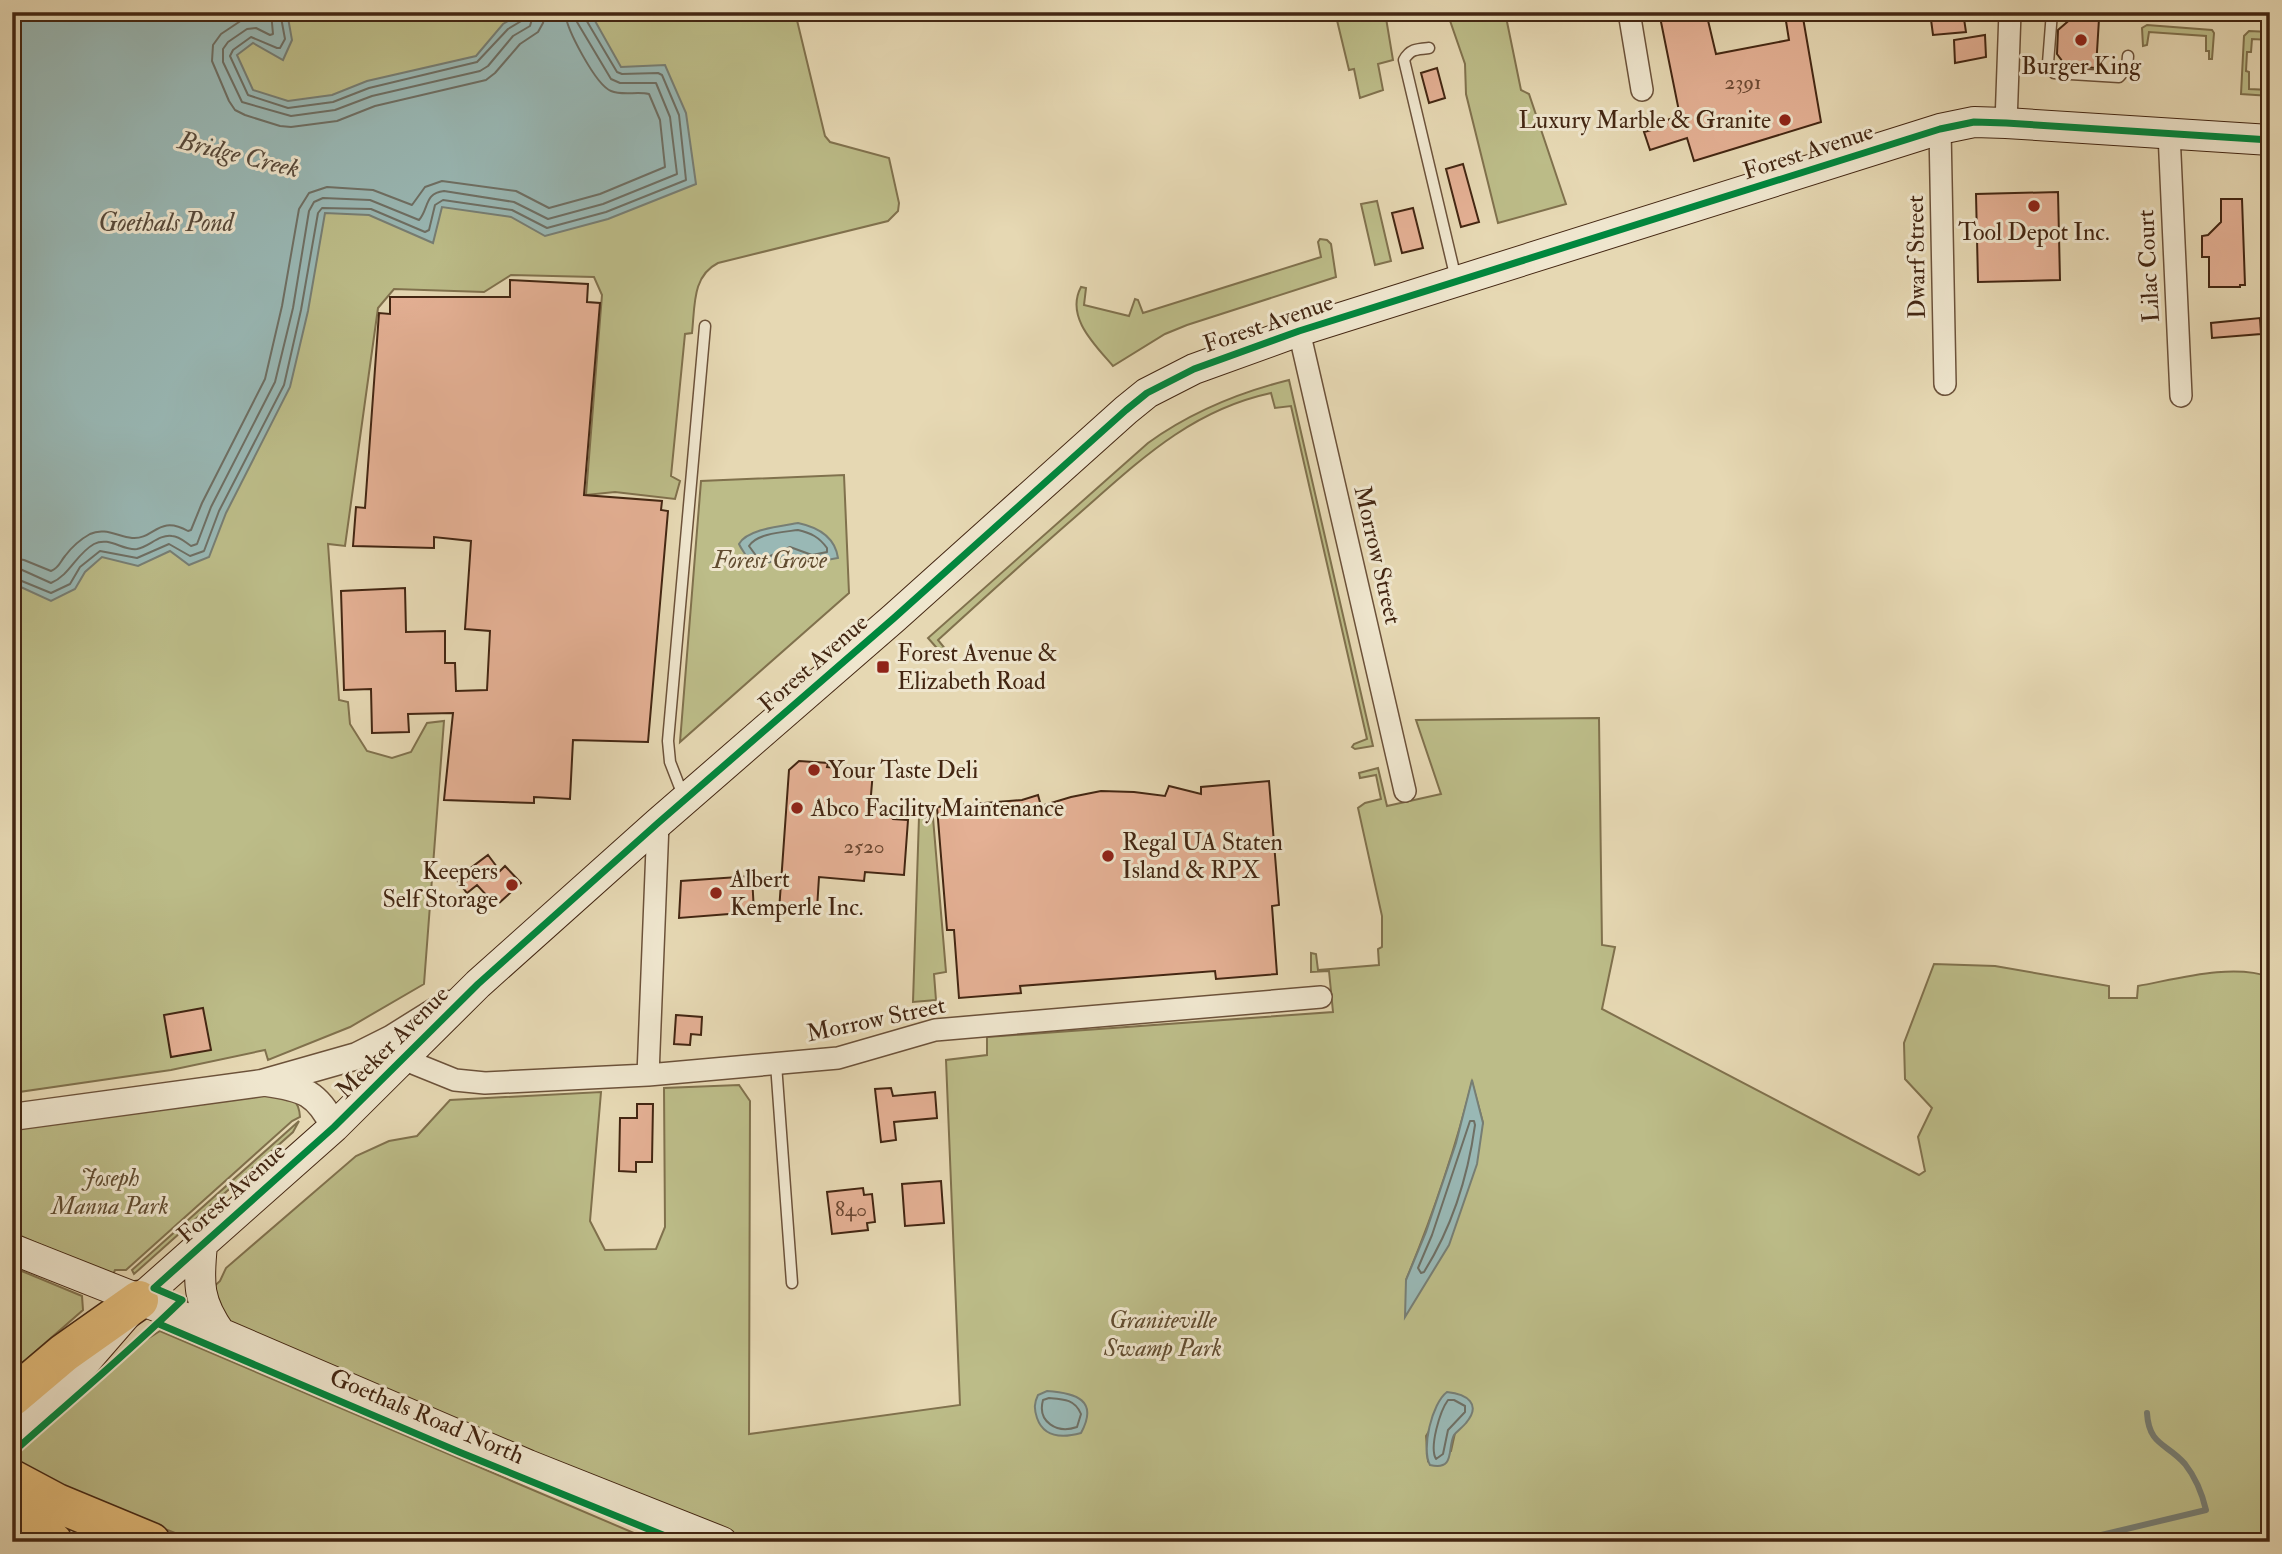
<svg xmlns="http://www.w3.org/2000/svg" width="2282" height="1554" font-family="'IM FELL Double Pica',serif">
  <rect width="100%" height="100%" fill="#e6d8b3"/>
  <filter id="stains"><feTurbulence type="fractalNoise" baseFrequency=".00286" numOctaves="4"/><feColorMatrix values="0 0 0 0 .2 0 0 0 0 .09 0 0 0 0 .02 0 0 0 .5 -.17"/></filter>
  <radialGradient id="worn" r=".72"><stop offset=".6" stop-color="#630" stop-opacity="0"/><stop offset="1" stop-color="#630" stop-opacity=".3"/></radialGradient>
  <path fill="#bcbc88" stroke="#80714d" stroke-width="2" fill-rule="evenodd" d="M12,12H795L825,136L830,142L889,158L899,203L898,211L888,221L718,263C692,276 695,306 692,333L685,334L671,476L680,481L675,499L615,492L586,495L602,295L594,277L511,275L484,292L394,289L378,308L345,546L328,544L339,700L348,702L350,724L367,751L392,758L411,752L427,723L444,721L424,984L350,1027L268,1060L265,1050L171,1070L12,1093Z
    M1335,12H1385L1393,60L1378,64L1383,90L1360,98L1354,69L1349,70Z
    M1447,12H1505L1521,90L1529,94L1566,204L1498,223L1466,94L1465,64Z
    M2147,25L2212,30L2214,33L2212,59H2209V51H2206V36L2149,32L2147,45L2143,46L2142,28Z
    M2249,31L2270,32V40L2252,39L2251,52H2247L2246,71L2249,72V89L2270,90V96L2241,94L2244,36Z
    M1377,201L1391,261L1375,265L1361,204Z
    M1320,239L1327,240L1331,244L1336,277L1187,325L1165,334L1113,366C1095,345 1065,317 1081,287L1086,288L1084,305L1129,316L1135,299L1138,300L1143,313L1321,257L1318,242Z
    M1289,380L1373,746L1355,749L1352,747L1354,744L1367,739L1291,406L1275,408L1271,393C1188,411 1136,464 1074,518C1028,558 983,599 938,640L947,651V655H943L928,638L1148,443C1191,412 1237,393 1289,380Z
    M844,475L849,593L680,742L701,481Z
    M1599,718L1602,945L1615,947L1602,1009L1919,1175L1925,1171L1918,1137L1932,1108L1905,1079L1904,1043L1934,964L1995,966L2109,986V998H2137L2138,986C2177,979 2232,963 2270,977V1542H746L573,1474L229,1329L209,1291L220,1281L226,1268L356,1156L389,1141L417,1136L450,1100L601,1092L590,1221L605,1250L656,1249L665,1227L664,1088L739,1085L750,1101L749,1434L960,1405L946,1060L987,1055V1037L1333,1012L1329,971L1311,972V953L1316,954L1318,970L1379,965L1378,949L1382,947V916L1358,808L1365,803L1381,799L1376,775L1360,778L1359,773L1378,768L1387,806L1441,794L1416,720ZM1472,1082L1483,1123L1406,1280C1433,1215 1455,1150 1472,1082ZM1431,1428L1455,1433L1451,1451L1428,1461L1426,1436Z
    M919,817L933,818L946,972L934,974L936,1000L913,1002Z
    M275,1092C290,1096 299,1099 300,1117L292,1121L126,1270H115L112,1277L12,1232V1130Z
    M299,1121L293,1132L134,1274L132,1270Z
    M12,1267L82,1296L83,1310L12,1372Z
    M160,1331L655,1542H198L40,1480L12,1465V1458L136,1346Z"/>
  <path fill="#99b8b5" stroke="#777e74" stroke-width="2" d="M12,12H287L292,40L283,60L253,43L237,55L253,90L288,101L332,95L367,81L476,56L503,24L523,12H590L621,67L665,65L686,113L696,184L608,219L545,236L511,217L442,207L433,243L369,215L325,213L308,311L290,387L226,513L209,557L189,565L170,551L138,566L102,557L85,572L75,589L51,601L12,583Z
    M798,523C817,527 835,537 838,558L810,563L790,554C775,560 767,566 750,563C747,555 742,551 739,544C747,529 782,526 798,523Z
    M1472,1080L1483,1123L1477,1164L1449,1245L1405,1317L1406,1280L1426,1232L1456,1143Z
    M1047,1391C1076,1393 1099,1400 1081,1433C1063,1438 1044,1438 1037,1418C1034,1409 1034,1403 1038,1395Z
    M1447,1392C1467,1394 1482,1404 1466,1423C1462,1428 1457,1431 1454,1435C1447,1448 1456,1471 1430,1465C1421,1449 1432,1403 1447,1392Z"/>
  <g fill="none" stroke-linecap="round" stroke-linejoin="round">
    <path stroke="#6e6f64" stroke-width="2" d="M261,12L259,17L242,20L221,34L213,45L212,61L229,101L235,110L245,115L280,126L291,127L337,121L375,106L486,80L495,73L520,44L538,32L543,23L545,12
      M271,12L273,34L270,35L256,28L247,29L228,42L223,49V62L242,102L291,116L335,110L372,96L480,71L488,66L513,36L530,26L534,12
      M280,12L285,39L280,48H277L251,37L233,50L230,56L248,95L288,108L333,102L369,88L477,62L508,29L523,20L525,12
      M798,530C811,533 819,537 827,548V552L812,555L790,547L768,557H757L749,546C757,533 784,532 798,530Z
      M12,558L24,560L51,571C59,568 60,562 65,556C71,548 81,539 90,534C104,527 117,536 132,538C154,540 158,514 188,531L191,530L202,503L265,379L282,306L299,209L309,193L327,187L373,190L412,205L425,187L442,181L516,191L549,208L600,194L665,167L660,120L649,94C637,91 623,96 611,91C596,85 566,29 565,12
      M12,568L20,569L51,583C70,575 76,554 94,544C109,536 123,551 137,549C149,547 159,534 172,536C179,536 185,542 191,546L197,544L211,507L275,382L293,308L309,211L314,202L323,198L370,200L419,220C429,209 424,193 444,191L514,202L548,219L603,204L677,174L670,117L656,83H620L611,79L577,22L576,12
      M12,577L51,593L70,584L80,567L100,551L137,558L169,544L190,556L204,551L219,511L284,385L301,310L318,213L322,208L371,209L425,232L429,230L435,205L443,200L512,210L547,228L606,212L686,180L679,115L662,75L658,73L622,74L617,72L585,18L584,12
      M1470,1121H1474L1475,1125C1468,1176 1452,1227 1424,1272L1421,1273L1418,1268L1432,1235Z
      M1049,1398C1063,1399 1075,1399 1081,1414L1077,1427C1057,1434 1037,1422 1043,1400Z
      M1454,1400L1465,1406V1412L1448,1430L1443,1454L1436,1459C1429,1447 1440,1411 1448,1400Z"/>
    <path stroke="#777e74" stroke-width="6" d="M2072,1542L2206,1510C2202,1493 2196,1478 2185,1464C2167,1443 2149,1446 2147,1413"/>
  </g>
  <path fill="#e4b094" stroke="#432612" stroke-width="2" d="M1659,12H1706L1716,54L1789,40L1785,15L1802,12L1821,122L1694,161L1687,138L1650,150L1644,132L1666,126L1664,121L1680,116Z
    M1930,12H1963L1966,32L1933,35Z
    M2073,17L2099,19L2096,68L2066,66L2057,54L2058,30Z
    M1985,35L1986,57L1955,63L1954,40Z
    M1437,68L1445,98L1429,103L1421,73Z
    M1463,164L1479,222L1461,227L1446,169Z
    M2058,192L2060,280L1978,282L1976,194Z
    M2221,199H2242L2245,285H2240V287H2209V257H2202V236L2208,235L2221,222Z
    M1413,208L1423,248L1402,253L1392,213Z
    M510,280L588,284L587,302L600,303L584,495L662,501L661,510L668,511L648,742L573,740L570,799L534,797V803L444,800L453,713L408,714L409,732L372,733L371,689L344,690L341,591L405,588L406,632L445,631V663H455L456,691L487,690L490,631L465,629L471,541L434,537V548L353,546L356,507L365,508L379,313L390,314V297H510Z
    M2260,318L2261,334L2212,338L2211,323Z
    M799,761L828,763L827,767L873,771L871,795L893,819L908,820L904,875L865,872L864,881L819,877L817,909L779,911L789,770Z
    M1269,781L1279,905L1272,906L1277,974L1216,979L1215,971L1020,986L1021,993L959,998L954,930H947L937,807L1022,800L1038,795L1041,806L1071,797L1101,791L1134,792L1165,796L1169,786L1201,794V787Z
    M488,855L500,871L505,866L521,883L498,904L491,895L489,898L477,885L467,893L456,879Z
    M752,876L754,912L679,918L681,881Z
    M203,1008L211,1050L171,1057L164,1015Z
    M676,1015L702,1017L701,1035L691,1034L690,1045L674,1044Z
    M891,1088L893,1096L935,1092L937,1118L894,1122L896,1140L881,1142L875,1089Z
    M637,1104H653L652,1162H636V1172L619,1171L620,1118H637Z
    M941,1181L944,1223L905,1226L902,1184Z
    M863,1188L864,1195L872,1194L875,1222L867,1223L868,1230L832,1234L827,1192Z"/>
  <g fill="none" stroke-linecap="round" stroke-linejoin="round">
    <g stroke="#6c523a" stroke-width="13">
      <path id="service" d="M2052,12L2048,63L2054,73L2119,77L2127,68L2128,56
        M1429,48C1417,49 1410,49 1404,60L1456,279
        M684,798L670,762L668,741L705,326
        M776,1064L792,1283"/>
    </g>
    <g stroke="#6c523a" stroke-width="24">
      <path id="minor" d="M1629,12L1642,90
        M2006,123L2010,12
        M1940,129L1945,384
        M2169,133L2181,396
        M1299,331L1405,791
        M403,1059L455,1080L485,1083L648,1075L838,1058L935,1030L1321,997
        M648,1075L658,823"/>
    </g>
    <g stroke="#6c523a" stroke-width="29">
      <path id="tertiary" d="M267,1083C303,1088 318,1093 334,1127
        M12,1117L262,1083L357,1056L391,1039L447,1004"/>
    </g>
    <g stroke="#432612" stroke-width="32">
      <path id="secondary" d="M202,1245C198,1284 198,1302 221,1334
        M12,1249L171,1312L528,1465L722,1542
        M12,1429L79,1369L139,1300L334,1127L478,984L658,823L894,618L1126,410L1147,393L1194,369L1299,331L1940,129L1974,122L2006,123L2270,140"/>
    </g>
    <g stroke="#432612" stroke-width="41">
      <path id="motorway" d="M12,1397L64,1353L139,1300
        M12,1479L57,1503L151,1542
        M12,1508L53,1542"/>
    </g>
    <use href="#service" stroke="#efe6ce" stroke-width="10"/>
    <use href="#minor" stroke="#efe6ce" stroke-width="21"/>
    <use href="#tertiary" stroke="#efe6ce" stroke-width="26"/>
    <use href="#secondary" stroke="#efe6ce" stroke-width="30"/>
    <use href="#motorway" stroke="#e3bc7a" stroke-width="38"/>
    <g stroke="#efe6ce" stroke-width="11">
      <path id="cycleway" d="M159,1324L459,1452L680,1542
        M12,1453C69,1402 128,1353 182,1300L154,1288L334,1127L478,984L658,823L894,618L1126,410L1147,393L1194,369L1299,331L1940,129L1974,122L2006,123L2270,140"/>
    </g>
    <use href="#cycleway" stroke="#00873e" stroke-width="7"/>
  </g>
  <g fill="#8f2418" stroke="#efe6ce" stroke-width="2.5">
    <circle cx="2081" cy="40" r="7"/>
    <circle cx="1785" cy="120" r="7"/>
    <circle cx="2034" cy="206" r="7"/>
    <rect x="876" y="660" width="14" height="14" rx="3.5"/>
    <circle cx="814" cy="770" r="7"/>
    <circle cx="797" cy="808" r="7"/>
    <circle cx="1108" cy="856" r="7"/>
    <circle cx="512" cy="885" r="7"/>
    <circle cx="716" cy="893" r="7"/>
  </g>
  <g text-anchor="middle" stroke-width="6" stroke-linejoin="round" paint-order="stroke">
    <g font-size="21" fill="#6b4832">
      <text x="1743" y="89">2391</text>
      <text x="864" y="853">2520</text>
      <text x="851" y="1216">840</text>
    </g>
    <g font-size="24" fill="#432612" stroke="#efe6ce" text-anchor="start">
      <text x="2081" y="74" text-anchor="middle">Burger King</text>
      <text x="1771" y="128" text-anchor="end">Luxury Marble &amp; Granite</text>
      <text x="2034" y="240" text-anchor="middle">Tool Depot Inc.</text>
      <text x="897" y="661">Forest Avenue &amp;<tspan x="897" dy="28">Elizabeth Road</tspan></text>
      <text x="828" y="778">Your Taste Deli</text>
      <text x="811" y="816">Abco Facility Maintenance</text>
      <text x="1122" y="850">Regal UA Staten<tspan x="1122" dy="28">Island &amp; RPX</tspan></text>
      <text x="498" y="879" text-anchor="end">Keepers<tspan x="498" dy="28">Self Storage</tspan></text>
      <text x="730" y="887">Albert<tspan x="730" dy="28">Kemperle Inc.</tspan></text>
    </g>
    <g font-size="24" fill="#432612" stroke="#efe6ce">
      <text transform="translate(1808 151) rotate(-18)" y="8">Forest Avenue</text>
      <text transform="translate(1916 257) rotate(-91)" y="8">Dwarf Street</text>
      <text transform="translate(2148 266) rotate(-93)" y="8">Lilac Court</text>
      <text transform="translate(1268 323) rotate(-19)" y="8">Forest Avenue</text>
      <text transform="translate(1378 555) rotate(77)" y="8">Morrow Street</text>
      <text transform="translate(813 663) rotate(-41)" y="8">Forest Avenue</text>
      <text transform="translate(876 1019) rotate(-12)" y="8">Morrow Street</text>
      <text transform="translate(392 1042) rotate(-45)" y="8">Meeker Avenue</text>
      <text transform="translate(231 1193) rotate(-42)" y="8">Forest Avenue</text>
      <text transform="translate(427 1416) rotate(23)" y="8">Goethals Road North</text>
    </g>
    <g font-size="24" font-style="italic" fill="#614c30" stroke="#efe6ce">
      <text x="770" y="568">Forest Grove</text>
      <text x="110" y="1186">Joseph<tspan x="110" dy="28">Manna Park</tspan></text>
      <text x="1163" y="1328">Graniteville<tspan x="1163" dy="28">Swamp Park</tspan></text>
    </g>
    <g font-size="26" font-style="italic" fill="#584a3b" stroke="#efe6ce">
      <text transform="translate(239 154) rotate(14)" y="9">Bridge Creek</text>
      <text x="166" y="231">Goethals Pond</text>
    </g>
  </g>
  <rect width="2282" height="1554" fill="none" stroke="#e6d8b3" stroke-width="42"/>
  <rect x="14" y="14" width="2254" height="1526" fill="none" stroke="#432612" stroke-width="3.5"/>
  <rect x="21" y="21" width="2240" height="1512" fill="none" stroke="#432612" stroke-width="2"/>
  <rect width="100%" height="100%" filter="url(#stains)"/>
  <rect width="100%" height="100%" fill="url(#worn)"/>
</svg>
